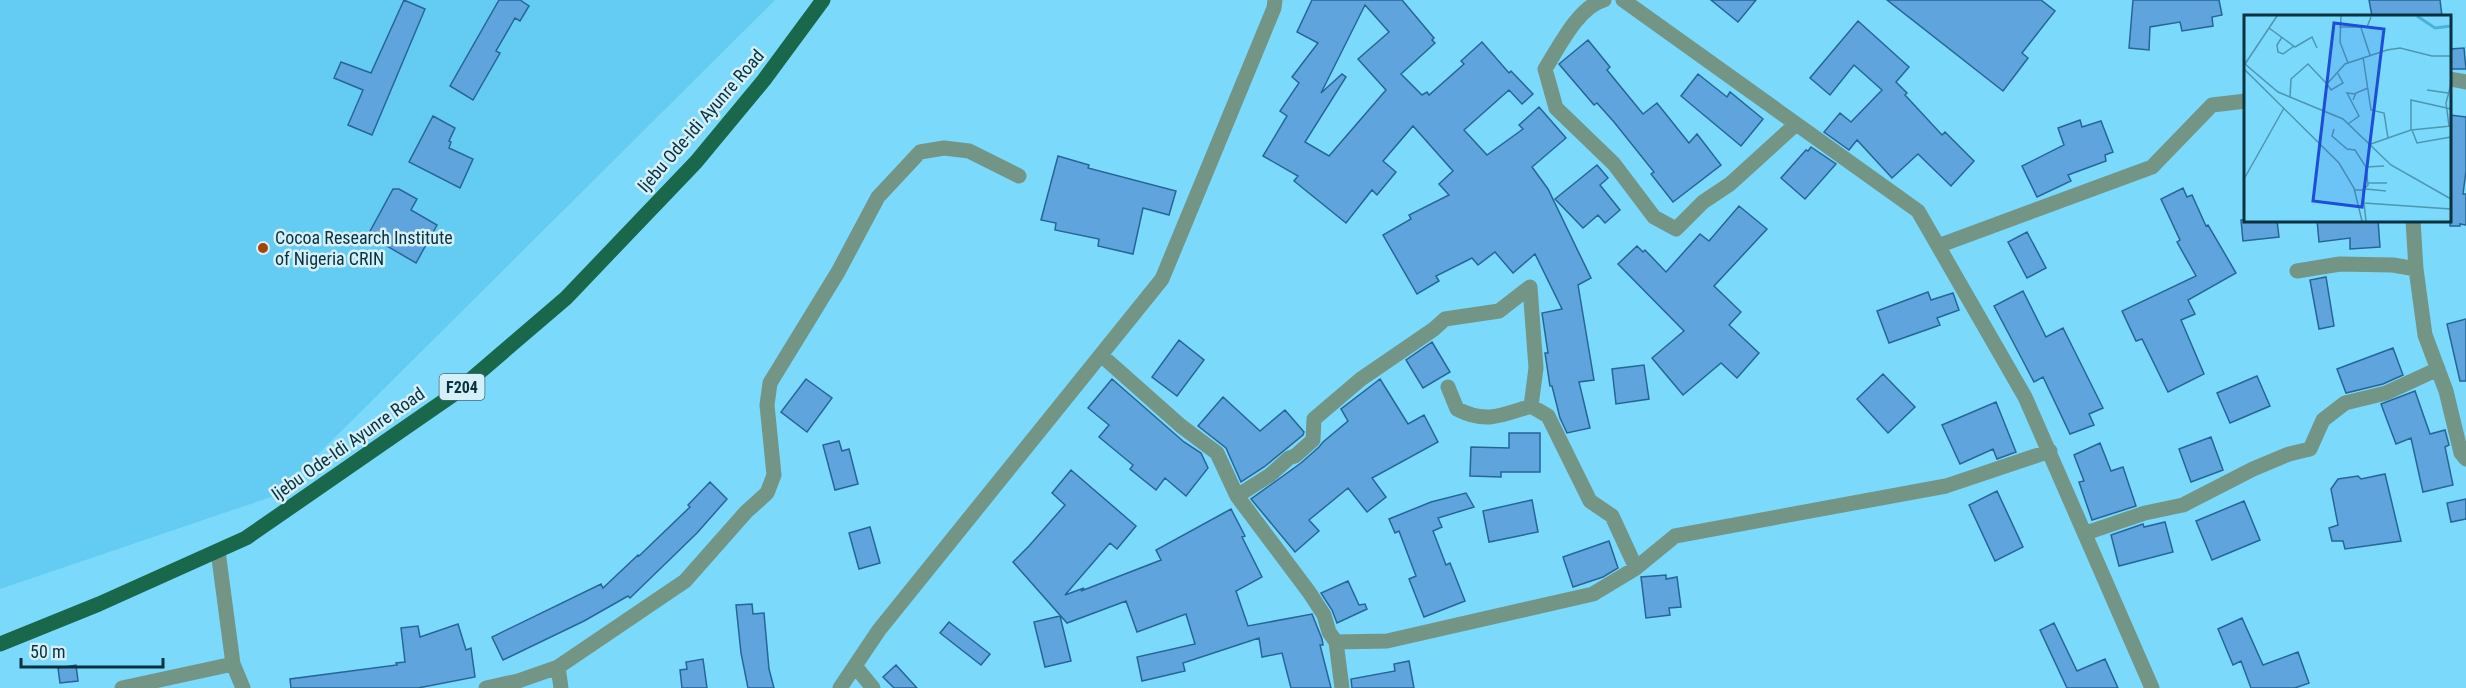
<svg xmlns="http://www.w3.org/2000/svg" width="2466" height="688" font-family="'Roboto Condensed',sans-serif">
  <rect width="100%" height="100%" fill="#7bd9fc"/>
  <path fill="#64ccf2" d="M0,0H775L277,495L0,589Z"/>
  <path fill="#5fa4dc" stroke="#256697" stroke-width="1.5" fill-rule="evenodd" d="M404,0L425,9L372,135L348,125L363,90L334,78L341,62L371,73Z
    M499,0H520L529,6L520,21L515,18L496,51L500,53L473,100L450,86Z
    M1312,0H1402L1434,38L1432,40L1435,43L1401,74L1422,95L1427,92L1429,95L1464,64L1461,61L1482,42L1509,73L1511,71L1533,94L1522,104L1509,90L1464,130L1487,155L1523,129L1519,125L1539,107L1566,138L1532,167L1548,189L1591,278L1578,285L1594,380L1579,382L1590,428L1567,433L1560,418L1552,386H1550L1545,353H1548L1542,313L1562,309L1535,254L1513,273L1495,252L1478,265L1472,258L1436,276L1439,281L1417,294L1383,235L1411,219L1409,215L1449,195L1439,184L1453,171L1413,126L1383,161L1396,172L1377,195L1372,190L1346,223L1294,181L1298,176L1263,156L1287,116L1280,111L1299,83L1292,77L1318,43L1297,32ZM1365,5L1389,32L1358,59L1386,90L1329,156L1305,142L1346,77L1342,74L1321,93Z
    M1711,0H1756L1738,22Z
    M1887,0H2041L2055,11L2022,53L2028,58L2003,91Z
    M2133,0H2219L2222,15L2212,17L2213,26L2182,31L2180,22L2150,27L2149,50L2129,48Z
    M2369,0H2440L2442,16H2372Z
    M1858,21L1909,67L1896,82L1907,93L1905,95L1942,135L1945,132L1974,161L1951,186L1918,154L1892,178L1857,140L1849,150L1824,132L1840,113L1851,122L1882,90L1854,65L1830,95L1810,78Z
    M1588,40L1610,67L1607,70L1643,114L1657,103L1689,143L1697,134L1721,165L1673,202L1651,174L1654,172L1614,122L1597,103L1594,105L1559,64Z
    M2464,48L2466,69H2451L2450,49Z
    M1698,74L1727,97L1730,92L1763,119L1741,146L1681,96Z
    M2450,115L2466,117V171L2463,194H2466V225L2460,224V226H2450Z
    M433,116L455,128L449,141L451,142L449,148L473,159L460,188L409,162Z
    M2080,120L2082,127L2101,121L2113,152L2105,155L2106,161L2068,175L2071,181L2037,197L2022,166L2064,145L2058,128Z
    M1811,147L1836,164L1805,199L1781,178L1806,150L1808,151Z
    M1058,156L1089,165L1088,168L1176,191L1169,215L1143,208L1133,254L1098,246L1099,239L1055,230L1056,223L1041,220Z
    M1597,165L1608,178L1600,185L1620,210L1605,223L1598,215L1583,228L1555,199Z
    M2183,188L2187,197L2192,195L2206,226L2208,225L2236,273L2188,300L2195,314L2181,320L2204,374L2168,392L2142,339L2136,341L2122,311L2196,276L2177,242L2180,240L2161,199Z
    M393,189H399L417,199L411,210L437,225L416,263L368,235Z
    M1739,206L1767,229L1714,286L1741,312L1729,325L1759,353L1737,378L1721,363L1683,395L1652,358L1684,331L1618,264L1637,246L1643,252L1645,250L1666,272L1700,234L1709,241Z
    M2241,220H2277L2279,237L2243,241Z
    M2317,220H2378L2380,247L2350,249V238L2319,242Z
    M2027,232L2046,268L2027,278L2008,242Z
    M2326,277L2334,326L2319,329L2310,280Z
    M2023,291L2046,337L2063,328L2103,408L2089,414L2094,425L2070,434L2043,377L2034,382L2012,340L1994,306Z
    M1928,292L1931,300L1953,293L1959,310L1937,318L1940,325L1889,343L1877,311Z
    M2466,319V381H2460L2447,324Z
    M1179,340L1204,360L1177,396L1152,377Z
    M1432,342L1450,372L1423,388L1406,360Z
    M2393,348L2403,375L2383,384L2346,393L2337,369Z
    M1644,365L1649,399L1616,404L1612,369Z
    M1883,374L1915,407L1888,433L1857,399Z
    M2257,376L2270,406L2230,423L2217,393Z
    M806,379L832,398L807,432L781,412Z
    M1112,379L1184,442L1201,453L1208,468L1186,496L1165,478L1156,490L1130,469L1133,465L1099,437L1109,425L1088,408Z
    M1380,379L1408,424L1424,415L1438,442L1372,478L1386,497L1367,512L1348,488L1309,520L1319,531L1295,552L1251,499L1301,463L1319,447L1323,442L1348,421L1341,409Z
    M2415,391L2430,434L2445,430L2449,445L2445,447L2453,485L2423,492L2411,438L2396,444L2381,404Z
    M1223,397L1260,431L1285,410L1304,432L1303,435L1264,467L1241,482L1226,448L1198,426Z
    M1996,402L2016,452L1997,459L1993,449L1960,464L1942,425Z
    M1509,433H1540V472H1501V477L1470,476L1471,447L1509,448Z
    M2211,437L2223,470L2191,482L2179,449Z
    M839,441L842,451L849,449L858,484L835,490L823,445Z
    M2100,443L2111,471L2123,467L2136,506L2092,520L2079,482L2084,481L2074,455Z
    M1071,470L1136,526L1117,549L1110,543L1065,595L1084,588L1081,591L1161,560L1156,550L1231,509L1245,536L1242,537L1262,577L1236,591L1248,626L1312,614L1322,639L1323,645H1320L1331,688H1291L1282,653L1262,657L1259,638L1183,663L1185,671L1142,681L1137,657L1195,644L1186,614L1137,632L1126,601L1067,623L1013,562L1029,546L1065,505L1052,493Z
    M2385,474L2401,541L2345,549L2343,541H2332L2329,528L2338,525L2331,489L2338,479L2358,476L2361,479Z
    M710,482L727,499L697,533L630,598L628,596L584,621L503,660L492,637L601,584L603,588L638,555L639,556L690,507L688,505Z
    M1997,491L2023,547L1995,561L1969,505Z
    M1466,493L1474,507L1438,518L1442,527L1433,531L1446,565L1450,563L1465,601L1424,617L1409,579L1416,576L1399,531L1395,533L1389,519L1431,502Z
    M2466,499V519L2451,522L2447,503Z
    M1532,500L1538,532L1489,542L1483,511Z
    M2244,501L2260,540L2212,560L2196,521Z
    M2165,522L2173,552L2119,566L2111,535L2143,524L2144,527Z
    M870,527L880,563L859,569L849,533Z
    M1609,541L1618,568L1603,577L1573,587L1563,557Z
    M1666,575V579L1677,577L1681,607L1669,608L1670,615L1646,618L1641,577Z
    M1348,581L1359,605L1365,604L1367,609L1337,623L1332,610L1321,593Z
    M752,604L753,614L764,613L769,669L774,688H748L741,653L736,605Z
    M1060,616L1071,661L1045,667L1034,622Z
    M2242,618L2263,665L2298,652L2309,683L2295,688H2251L2241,661L2233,665L2218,629Z
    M949,622L990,654L981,665L940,633Z
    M2054,623L2077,671L2105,659L2118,688H2067L2040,630Z
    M458,624L466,650L471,648L475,677L418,688H291L290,679L397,665L396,663L405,662L401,628L418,626L420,637Z
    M703,659L707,688H682L680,670L687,669L686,662Z
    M1409,661L1414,688H1352L1351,679L1395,671L1394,664Z
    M76,665L78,681L60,683L58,668Z
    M896,665L917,688H894L883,677Z"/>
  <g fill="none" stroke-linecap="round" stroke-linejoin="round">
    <path stroke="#729585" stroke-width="15" d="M1604,0C1579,6 1559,47 1545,69L1556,108L1614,164L1654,217L1676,229L1703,202L1730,184L1796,124
      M1623,0L1918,211L2025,397L2152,688
      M2450,79L2466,82
      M2413,220L2416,269L2425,335L2446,391L2461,453L2466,459
      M1938,246L2152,167L2212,105L2246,101
      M2297,271L2340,264L2393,265L2416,269
      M1101,355L1181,426L1217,453L1237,496L1270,475L1289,458L1295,456L1313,440L1314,419L1361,379L1434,329L1445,319L1499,311L1530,287L1536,368L1531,406
      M1448,387L1457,409C1486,424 1502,415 1531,406L1548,416L1590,501L1612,516L1636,568
      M1237,496L1309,592L1324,615L1329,632L1336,642
      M2086,533L2145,513L2183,505L2253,469L2289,454L2310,449L2323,420L2345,403L2386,393L2438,369
      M233,664L243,688
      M855,666L873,688
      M558,667L561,688
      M122,688L233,664L218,551
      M486,688L518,681L558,667L685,581L746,512L767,493L774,475L767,405L770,383L838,272L878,197L920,152L944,148L969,151L1019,176
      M840,688L879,630L1162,279L1274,8L1275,0
      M1342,688L1336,642L1387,641L1593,594L1636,568L1675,536L1946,486L2050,451"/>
    <path stroke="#1a684c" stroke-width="15" d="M0,644L99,604L246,538L454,394L566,298L696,162L764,80L823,0"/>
  </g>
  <circle fill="#a64304" stroke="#d6f0fa" stroke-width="2" cx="263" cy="248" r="6"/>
  <g text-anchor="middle" stroke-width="5" stroke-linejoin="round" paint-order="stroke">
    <rect fill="#d6f0fa" stroke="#456b78" stroke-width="1.5" x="439.5" y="374" width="45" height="26" rx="4.5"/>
    <g font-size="16" font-weight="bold" fill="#073240">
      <text x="462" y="393">F204</text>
    </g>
    <g font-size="18" fill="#073240" stroke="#d6f0fa">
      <text transform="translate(701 121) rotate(-49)" y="6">Ijebu Ode-Idi Ayunre Road</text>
      <text transform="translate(348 444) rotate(-35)" y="6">Ijebu Ode-Idi Ayunre Road</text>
    </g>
    <g font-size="18" fill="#073240" stroke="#d6f0fa" text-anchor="start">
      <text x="275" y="244">Cocoa Research Institute<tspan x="275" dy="21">of Nigeria CRIN</tspan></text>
    </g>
  </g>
  <g transform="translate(2244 15)">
    <rect width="207" height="207" fill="#7bd9fc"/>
    <path fill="none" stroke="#4ab2d7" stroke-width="3" d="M173,1L191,13L207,11"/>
    <path fill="none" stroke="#4d96b1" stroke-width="1.5" d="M97,1L96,27L104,48M95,12H123L127,2M25,13L51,32L68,22L73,33M117,13L126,40M38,22L33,30L34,37L39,39L50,31M119,42L127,95L140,98L144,123M1,49L34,77L99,104L147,150L207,184M1,49L33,1M0,54L95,148L110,173L118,206M83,69L87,75L99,68L93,57M183,75L204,78M46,82L47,64L64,49L83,69L101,49L143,35L156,33L188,41H207M109,85L112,78L124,73M104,109L115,101L103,78L111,79M205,111L202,88L207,69M90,114L88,121L103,134L111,135L122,152L124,170L119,175M167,115V85L207,94M168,115L173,128L207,122M124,130L167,115L207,111M122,152L140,151M0,164L40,93M124,168H143M122,174L142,176M110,175H119L120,188L207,194M120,188L122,206"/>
    <path fill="#1d4ed8" fill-opacity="0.15" stroke="#1d4ed8" stroke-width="3" d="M90,8L140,14L118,192L69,186Z"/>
    <rect width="207" height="207" fill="none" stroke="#073240" stroke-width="3"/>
  </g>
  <path d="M21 658v9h142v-9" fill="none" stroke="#073240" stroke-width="3"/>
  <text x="30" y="658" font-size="18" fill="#073240" stroke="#d6f0fa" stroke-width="4.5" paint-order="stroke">50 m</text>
</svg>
